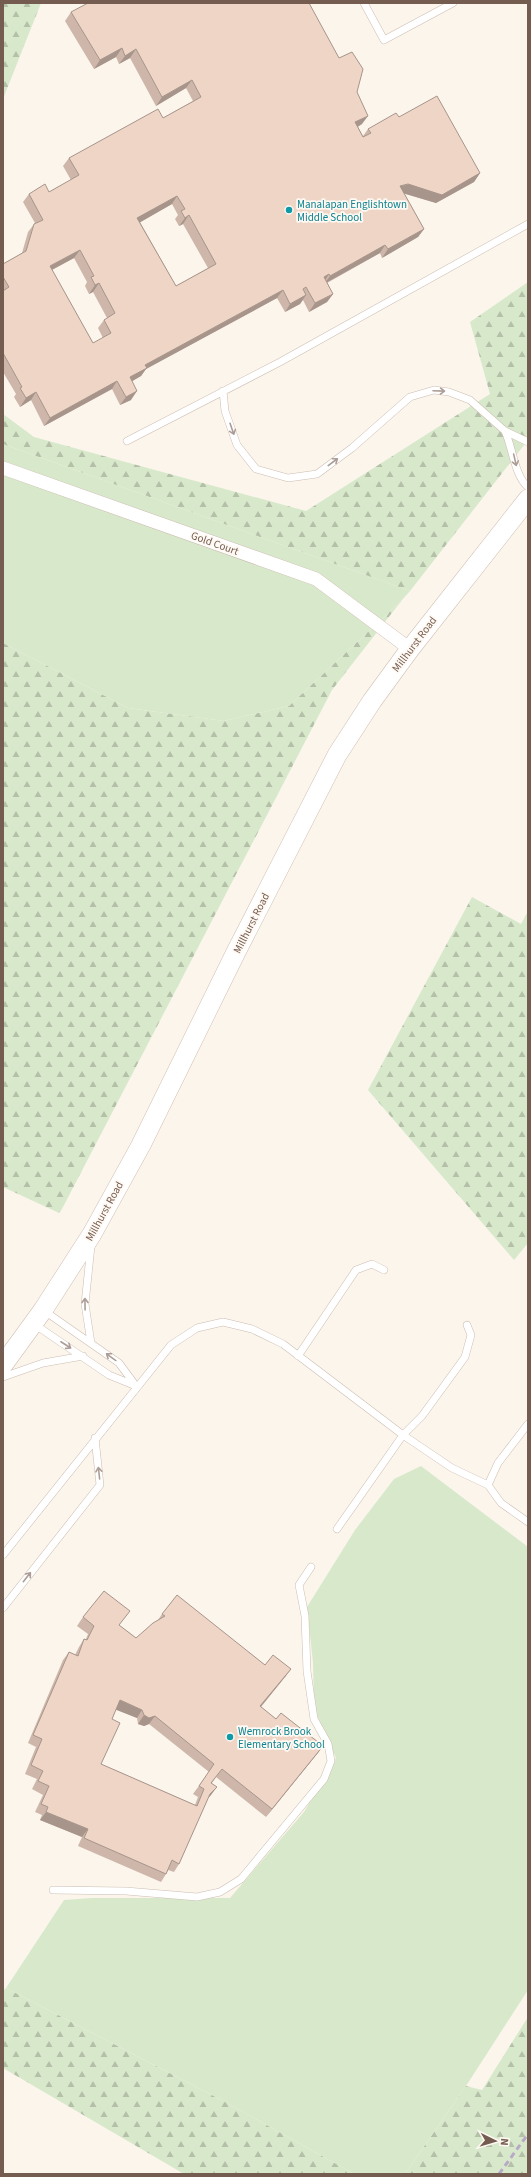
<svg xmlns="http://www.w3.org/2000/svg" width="531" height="2177" font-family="'Source Sans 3',sans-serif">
  <defs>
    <pattern id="forest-firs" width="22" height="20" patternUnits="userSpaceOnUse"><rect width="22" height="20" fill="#d8e9cb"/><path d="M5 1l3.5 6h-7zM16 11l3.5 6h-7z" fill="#b4c0a7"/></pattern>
  </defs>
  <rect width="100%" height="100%" fill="#fbf5ec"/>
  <path fill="#d8e9cb" d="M3,444L410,591L402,600L289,706L224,721L128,708L3,643Z
    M421,1466L528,1547V1990L466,2086L405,2174H354L229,2104L6,1988L64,1900L91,1898H230L304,1812L336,1758L314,1708L313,1663L307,1607L355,1530L394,1479Z"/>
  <path fill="url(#forest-firs)" d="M3,3H41L3,99Z
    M528,282V440L410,591L3,444V414L34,437L306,511L490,394L470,322Z
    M402,600L332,690L62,1209L59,1213L3,1187V643L128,708L224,721L289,706Z
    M472,897L521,924L528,911V1243L514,1260L368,1090Z
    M6,1988L229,2104L354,2174H184L3,2068V1991Z
    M528,2017V2174H405L466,2086L482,2090Z"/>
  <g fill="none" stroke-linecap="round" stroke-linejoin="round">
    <g stroke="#cdbdb2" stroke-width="8">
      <path id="lane" d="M364,3L384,40L453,3
        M223,391L225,411L237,445L256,469L288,478L317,474L352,448L410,397L434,390L449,392L470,400L505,431L528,442
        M505,431C512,446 515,477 528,487
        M127,441L280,362L528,224
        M43,1310L119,1363L136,1386
        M34,1324L109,1375L136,1386
        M91,1343L85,1304L91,1246
        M298,1356L356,1270L372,1264L384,1270
        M3,1377L43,1363L83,1356
        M528,1424L498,1463L488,1485L501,1503L528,1522
        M337,1529L403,1435L422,1416L465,1357L471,1335L467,1325
        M3,1555L171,1345L197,1328L223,1322L252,1329L283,1344L403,1435L452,1468L488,1485
        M3,1608L100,1485L95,1438
        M53,1890L126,1891L197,1897L220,1892L241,1879L324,1779L331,1761L328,1744L314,1719L307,1671L305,1616L299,1585L311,1567"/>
    </g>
    <g stroke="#cdbdb2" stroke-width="14">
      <path id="street" d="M3,468L316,579L410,649"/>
    </g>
    <g stroke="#d2bfb2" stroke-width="20">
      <path id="secondary" d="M3,1365L43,1310L92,1234L141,1145L236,952L337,755L372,701L410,649L528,499"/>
    </g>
    <use href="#lane" stroke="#fff" stroke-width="7"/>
    <use href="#street" stroke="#fff" stroke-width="13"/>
    <use href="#secondary" stroke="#fff" stroke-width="19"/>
    <path stroke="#b8aac6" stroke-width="3" stroke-dasharray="6 4" stroke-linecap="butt" d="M499,2174L528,2134"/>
  </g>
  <path fill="#ceb7aa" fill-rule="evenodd" d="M71,12L357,92L362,124L358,127L363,136L368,129L399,117L480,173L474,182L436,203L404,193L424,229L418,237L382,258L380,253L327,283L333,294L327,302L309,312L303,300L300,304L285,312L277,298L146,369L141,376L132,381L131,400L120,405L112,389L44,426L31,400L20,407L14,397L16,394L3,372V264L22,253L28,232L35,223L23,202L29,194L49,192L71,180L63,166L69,158L163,118L193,101L186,88L156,106L130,58L119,64L116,57L94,69L65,21ZM172,204L178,215L175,219L179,226L183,224L208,268L176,286L140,222ZM74,258L87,282L85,286L89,294L93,292L107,318L104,320L98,328L103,338L93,343L52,270Z
    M162,1614L265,1665L291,1669L285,1677L261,1707L276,1719L323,1746L317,1754L266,1817L216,1777L212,1783L211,1795L208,1798L179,1864L174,1872L168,1870L166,1874L161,1882L78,1846L82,1837L40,1820L42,1815L35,1812L43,1795L32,1789L37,1779L25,1774L36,1747L28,1743L63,1660L69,1652L75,1655L79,1647L84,1639H86L88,1634L77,1626L83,1617L119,1625L136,1638L158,1620ZM116,1709L137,1718L138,1724L144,1726L149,1724L209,1772L193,1794L198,1797L195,1805L101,1764L112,1719Z"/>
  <path fill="#a7958b" d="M122,48L116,57L94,69L100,60Z
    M136,49L130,58L119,64L125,56Z
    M192,80L186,88L156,106L162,97Z
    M368,116L362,124L349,131L355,122Z
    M480,173L474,182L436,203L402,193L400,186Z
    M177,196L172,204L132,227L137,218Z
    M189,215L183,224L179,226L185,218Z
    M424,229L418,237L382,258L388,249Z
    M385,245L380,253L324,284L330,276Z
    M80,250L74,258L44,274L50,266Z
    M329,274L324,282V277Z
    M99,283L93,292L89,294L95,285Z
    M283,290L277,298L146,369L141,376L124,386L130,377L145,365Z
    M333,294L327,302L309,312L315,303Z
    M306,295L300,304L285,312L290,304Z
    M117,381L112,389L44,426L50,418Z
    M137,391L131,400L120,405L126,397Z
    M36,392L31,400L20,407L26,398Z
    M291,1669L285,1677L254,1715L260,1706Z
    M120,1700L142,1710L137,1718L114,1709Z
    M144,1715L155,1716L149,1724L144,1726L138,1724Z
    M323,1746L317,1754L266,1817L272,1809Z
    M217,1787L211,1795L204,1802L210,1794Z
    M46,1812L88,1829L82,1837L40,1820Z"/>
  <path fill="#efd5c6" stroke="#a7958b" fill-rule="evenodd" d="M88,3H309L339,58L352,52L363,69L357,92L368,116L355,122L363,137L371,133L368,129L396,113L399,117L437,96L480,173L442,195L408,184L400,186L424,229L388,249L385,245L330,276L329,274L324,277L333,294L315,303L306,287L303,289L306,295L290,304L283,290L145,365L147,368L130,377L137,391L126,397L117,381L50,418L36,392L26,398L20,388L22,387L3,353V291L9,287L3,277V264L26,251L34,224L43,220L29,194L45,184L49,192L79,175L69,158L158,109L163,118L201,97L192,80L162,97L136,49L125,56L122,48L100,60L71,12ZM177,196L185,209L181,211L185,218L189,215L216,264L176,286L137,218ZM80,250L94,276L91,277L95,285L99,283L115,313L104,320L111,333L93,343L50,266Z
    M104,1591L130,1611L119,1625L136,1638L153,1623L165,1616L162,1614L177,1595L265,1665L273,1655L291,1669L260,1706L276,1719L281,1713L323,1746L272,1809L222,1769L211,1783L217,1787L210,1794L179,1864L172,1860L166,1874L84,1838L88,1829L46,1812L48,1807L41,1804L49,1786L38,1781L43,1771L31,1765L42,1739L33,1735L69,1652L78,1656L84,1639L87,1640L94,1626L83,1617ZM120,1700L142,1710L144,1715L149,1718L155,1716L214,1764L199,1786L204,1789L197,1806L101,1764L120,1723L112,1719Z"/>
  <defs><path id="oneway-shaft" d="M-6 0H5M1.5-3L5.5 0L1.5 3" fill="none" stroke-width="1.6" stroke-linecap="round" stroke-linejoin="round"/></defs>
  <g stroke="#ac9d96">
    <use href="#oneway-shaft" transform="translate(439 391) rotate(2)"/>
    <use href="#oneway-shaft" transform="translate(232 429) rotate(71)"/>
    <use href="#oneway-shaft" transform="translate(515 460) rotate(77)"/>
    <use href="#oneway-shaft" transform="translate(333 462) rotate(-37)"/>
    <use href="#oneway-shaft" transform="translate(85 1304) rotate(-91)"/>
    <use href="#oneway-shaft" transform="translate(66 1345) rotate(33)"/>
    <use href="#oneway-shaft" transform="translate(111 1357) rotate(-144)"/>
    <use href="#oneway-shaft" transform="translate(99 1473) rotate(-96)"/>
    <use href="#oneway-shaft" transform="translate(27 1577) rotate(-52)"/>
  </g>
  <g fill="#0f9aa8" stroke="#fef9f3" stroke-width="1.5">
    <circle cx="289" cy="210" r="4"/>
    <circle cx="230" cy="1737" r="4"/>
  </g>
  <g text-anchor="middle" stroke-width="3.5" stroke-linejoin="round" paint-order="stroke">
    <g font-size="11" fill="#0d838f" stroke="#fef9f3" text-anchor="start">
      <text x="297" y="208">Manalapan Englishtown<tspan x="297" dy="13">Middle School</tspan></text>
      <text x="238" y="1735">Wemrock Brook<tspan x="238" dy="13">Elementary School</tspan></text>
    </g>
    <g font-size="11" fill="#755c50" stroke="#fef9f3">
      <text transform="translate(215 543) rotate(20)" y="4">Gold Court</text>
      <text transform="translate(414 644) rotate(-53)" y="4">Millhurst Road</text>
      <text transform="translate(251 923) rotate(-63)" y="4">Millhurst Road</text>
      <text transform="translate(104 1211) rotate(-61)" y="4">Millhurst Road</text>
    </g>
  </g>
  <rect width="531" height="2177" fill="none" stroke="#755c50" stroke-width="8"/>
  <g transform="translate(495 2141) rotate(95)" stroke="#fef9f3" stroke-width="3" paint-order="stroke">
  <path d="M0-3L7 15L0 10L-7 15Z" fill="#755c50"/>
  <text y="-6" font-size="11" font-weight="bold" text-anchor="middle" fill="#755c50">N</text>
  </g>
</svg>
